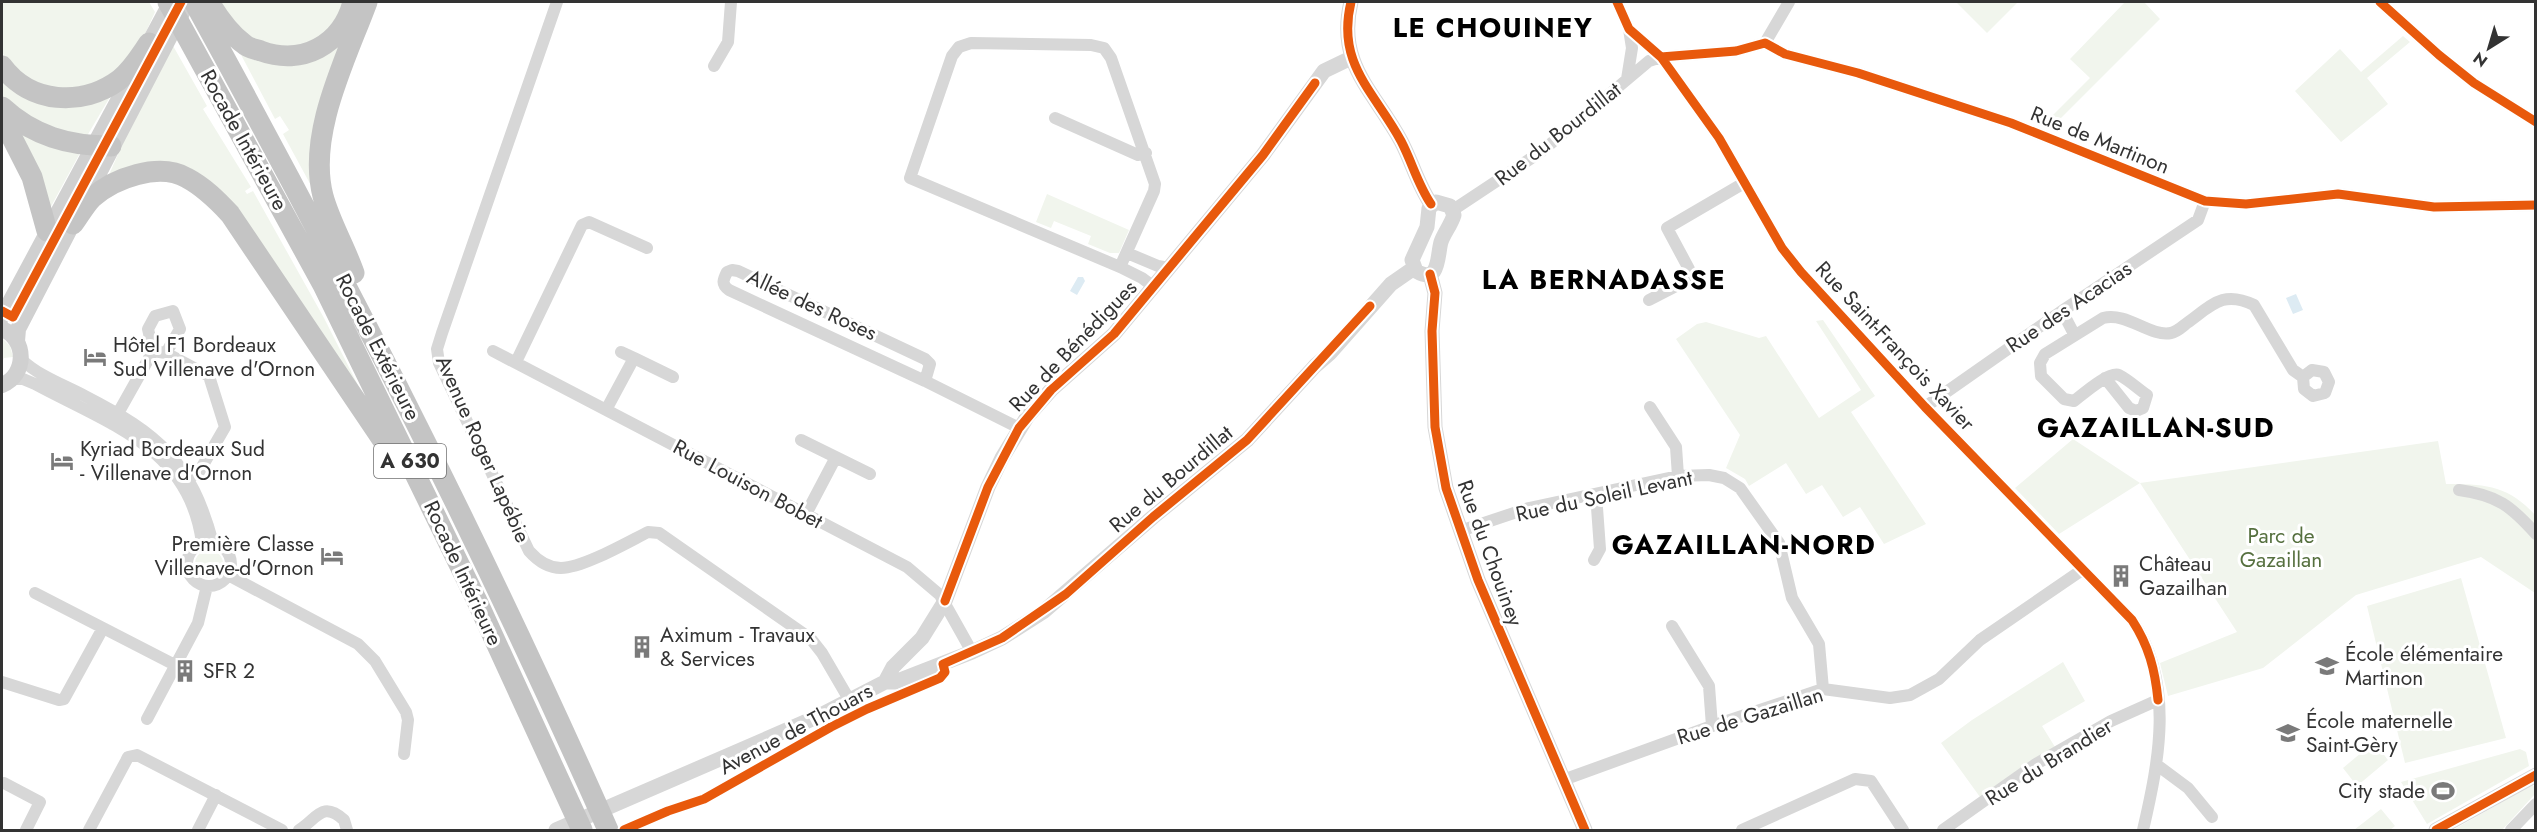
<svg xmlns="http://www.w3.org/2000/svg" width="2537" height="832" font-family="Jost,sans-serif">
  <rect width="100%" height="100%" fill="#fff"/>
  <path fill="#f1f5ed" d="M2,2H149L155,12L134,58L84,91L40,88L9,64L2,52Z
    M218,2H347L331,32L297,50L248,39Z
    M1956,2H2018L1987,33Z
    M2125,2H2144L2160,19L2051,128L2044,124L2090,78L2070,59Z
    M344,32L314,191L283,134L289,130L280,116L275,119L239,51L266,59Z
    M2403,36L2410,42L2367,78L2388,104L2341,142L2295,91L2340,49L2361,72Z
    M172,44L207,106L203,109L251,187L245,191L247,194L253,191L324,318L367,403L205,183L108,177L150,82Z
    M2,73L7,80L110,97L84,141L57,134L2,100Z
    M20,131L80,153L48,212Z
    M1047,194L1129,230L1119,253H1110L1088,244L1091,236L1054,221L1051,228L1036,222Z
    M1823,320L1875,396L1851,412L1926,524L1884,544L1860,507L1843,517L1822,485L1806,494L1786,463L1749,486L1745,479L1726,468L1740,435L1676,339L1697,324L1706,322L1759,338L1766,336L1819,418L1861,390L1816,321Z
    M2,338L10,346L13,357L4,358L2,363Z
    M2073,439L2140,483L2438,441L2446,484C2484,484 2508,485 2535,515V593L2481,557L2356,595L2263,668L2168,696L2160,663L2237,632L2140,483L2059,534L2015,488Z
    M195 564a14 14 0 1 1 28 0a14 14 0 1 1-28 0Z
    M2461,578L2506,738L2405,763L2367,606Z
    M2063,662L2085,701L2042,726L2055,747L1980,797L1941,743L1972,720Z
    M2374,742L2388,760L2357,786L2343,768Z
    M2520,749L2526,752L2529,766L2427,824L2401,782Z
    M2531,783L2535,788V794L2502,830H2453L2518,793Z
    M2381,809L2395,826L2390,830H2354Z"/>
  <path fill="#ddebf3" d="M1078,277H1083L1085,281L1077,295L1070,291Z
    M2296,294L2303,310L2293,314L2286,298Z"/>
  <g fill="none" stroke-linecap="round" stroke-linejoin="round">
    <path stroke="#d7d7d7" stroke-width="12" d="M557,2L442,333L437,349L439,363L529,551C537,560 548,568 561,568C583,568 628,542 648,532L659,533L811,639L822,653L850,701
      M1617,2L1629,29L1661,57L1719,138L1782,248L1801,272L1925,407L2132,620C2175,683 2159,761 2143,830
      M2380,2L2439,55L2474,83L2536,122
      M1765,43L1789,2
      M714,66L728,42L731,2
      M1627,79L1632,48L1629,29
      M1055,118L1138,155L1146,153
      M1453,210L1542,151L1649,61L1661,57L1736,51L1765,43L1785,54L1858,73L2011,123L2205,201L2246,204L2338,194L2434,207L2536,205
      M1127,253L1158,266L1169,268
      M1120,267L1154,191L1155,184L1111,58L1104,48L1091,45L971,43L959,47L952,56L910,178L1120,267L1142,278L1154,287
      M1649,300L1686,281L1689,269L1667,228L1744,183
      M2062,311L2074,334
      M153,351L148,329L155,316L173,311L180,329L166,353
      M493,351L907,567L940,595L972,652
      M621,352L634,358
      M22,360C39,376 64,385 85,396C159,434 191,461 213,543
      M516,362L582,225L589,222L647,248
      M2105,378L2129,408L2136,411L2143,408L2147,395C2138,389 2129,380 2119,375C2109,371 2083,394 2074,401L2064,399L2041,376L2040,363L2045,354L2103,318C2128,312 2149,337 2171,333C2177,332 2183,326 2187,323C2212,305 2223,290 2254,305L2293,370L2303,377L2304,389L2313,396L2325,393L2329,382L2324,372L2312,370L2303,377
      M12,379H23L35,384C109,424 190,448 202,543
      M925,381L930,364L925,359L738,271L732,270L727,272C723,280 721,284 729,290L925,381L1019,428
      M1650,407L1676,447L1678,476
      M1925,407L2062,311L2198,220L2205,201
      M606,410L634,358L673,377
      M112,424L153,351L166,353L209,376L225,427L199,472L181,483
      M801,440L870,474
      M2459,490C2497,495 2511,506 2536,534
      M806,514L836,457
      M1460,531L1529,508L1678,476L1709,475L1724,478L1740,488L1779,543L1792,598L1819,644L1823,689
      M187 564a22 22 0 1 1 44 0a22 22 0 1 1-44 0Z
      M1594,560L1600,549L1596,494
      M228,575L358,644L375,661L406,712L408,720L404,754
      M35,593L175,665
      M1672,626L1709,686L1712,726
      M2,682L59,700L64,699L103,628
      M147,719L198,623L207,586
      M2157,765L2188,788L2212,817
      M1563,780L1712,726L1823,689L1890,698L1910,695L1939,679L1980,640L2082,570
      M4,783L40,802L26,830
      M89,830L126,761L128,757L137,755L282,830
      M198,830L216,795
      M299,830C317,819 322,800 344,820L347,830
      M1742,830L1855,779L1871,781L1903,830
      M1943,830L2036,764L2111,721L2158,700
      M2511,830L2536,804"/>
    <path stroke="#d7d7d7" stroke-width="15" d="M1351,2C1336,64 1374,91 1401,141C1412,162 1418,185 1431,204
      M1436,202L1450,206L1454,215C1451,225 1444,233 1441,242C1437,256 1440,285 1416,271L1412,260L1427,227L1429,208Z
      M1430,274L1435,293L1432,331L1435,427L1446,488L1478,580L1585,830
      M885,682L893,667L922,638L945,601L988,487L1002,458L1027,417L1051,390L1114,334L1263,155L1324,71L1351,58
      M556,830L819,716L885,682H895L972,652L1002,638L1043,612L1153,517L1247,440L1315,366L1330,353L1391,284L1414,268
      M2436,830L2536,775"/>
    <path stroke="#d0d0d0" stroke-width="16" d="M2,317L171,2
      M2,329C27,339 27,375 2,385
      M17,341L18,329L182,13"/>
    <path stroke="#c4c4c4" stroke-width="21" d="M168,2L323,285L476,599L582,830
      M194,2C343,272 483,547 608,830
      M209,2C218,17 229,33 244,44C248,48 255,49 261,51C302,66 342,45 353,2
      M2,66C30,104 82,107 119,80C132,70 140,56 149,43
      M2,107C33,136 69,146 111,146
      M2,118L32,177L47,231
      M73,224C79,216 85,205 92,198C114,178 159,162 187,178C204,187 217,200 230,214L398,463
      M354,273C345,247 330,222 323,196C307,134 346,59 367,2"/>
    <g stroke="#fff" stroke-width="13">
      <path id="cycleway" d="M1351,2C1336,64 1374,91 1401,141C1412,162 1418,185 1431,204
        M1617,2L1629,29L1661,57L1719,138L1782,248L1801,272L1925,407L2132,620C2149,646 2155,670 2158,700
        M2380,2L2439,55L2474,83L2536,122
        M1661,57L1736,51L1765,43L1785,54L1858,73L2011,123L2205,201L2246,204L2338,194L2434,207L2536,205
        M1430,274L1435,293L1432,331L1435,427L1446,488L1478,580L1585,830
        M2,311L13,317L181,2
        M945,601L988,487L1019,428L1051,390L1114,334L1263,155L1315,83
        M624,830L668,811L704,799L831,727L867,709L940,678L945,672L943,664L1002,638L1066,594L1153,517L1247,440L1370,306
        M2436,830L2536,775"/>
    </g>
    <use href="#cycleway" stroke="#e8590c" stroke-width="9"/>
  </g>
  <defs>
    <g id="hotel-bare" transform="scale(1.8)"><path d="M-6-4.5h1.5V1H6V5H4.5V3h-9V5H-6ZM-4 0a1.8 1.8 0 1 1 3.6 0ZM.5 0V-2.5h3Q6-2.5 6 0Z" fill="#7a7a7a" stroke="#fff" stroke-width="2.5" paint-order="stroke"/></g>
    <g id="building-bare" transform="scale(1.8)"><path d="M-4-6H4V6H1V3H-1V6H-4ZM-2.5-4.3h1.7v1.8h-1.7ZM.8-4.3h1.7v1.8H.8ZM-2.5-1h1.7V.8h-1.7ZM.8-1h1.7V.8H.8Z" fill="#7a7a7a" stroke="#fff" stroke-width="2.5" paint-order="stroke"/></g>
    <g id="school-bare" transform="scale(1.8)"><path d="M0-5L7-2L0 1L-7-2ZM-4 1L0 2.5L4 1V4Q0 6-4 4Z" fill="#7a7a7a" stroke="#fff" stroke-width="2.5" paint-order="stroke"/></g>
    <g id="stadium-bare" transform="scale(1.8)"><path d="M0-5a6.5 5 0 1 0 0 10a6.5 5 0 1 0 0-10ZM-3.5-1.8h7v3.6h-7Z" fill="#7a7a7a" stroke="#fff" stroke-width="2.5" paint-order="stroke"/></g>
  </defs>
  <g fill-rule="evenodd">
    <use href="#hotel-bare" x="95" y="357"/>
    <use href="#hotel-bare" x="62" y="461"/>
    <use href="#hotel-bare" x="332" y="556"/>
    <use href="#building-bare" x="2121" y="576"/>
    <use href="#building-bare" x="642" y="647"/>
    <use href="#school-bare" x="2327" y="666"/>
    <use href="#building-bare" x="185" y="671"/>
    <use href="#school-bare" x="2288" y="733"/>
    <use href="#stadium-bare" x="2443" y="791"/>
  </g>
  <g text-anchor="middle" stroke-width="6" stroke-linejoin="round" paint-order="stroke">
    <rect fill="#fff" stroke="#707070" stroke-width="1.5" x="374" y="444" width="72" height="34" rx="4.5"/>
    <g font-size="20" font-weight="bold" fill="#333">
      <text x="410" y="468">A 630</text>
    </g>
    <g font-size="21" fill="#333" stroke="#fff">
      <text transform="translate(1558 134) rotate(-38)" y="7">Rue du Bourdillat</text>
      <text transform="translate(244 140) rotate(61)" y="7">Rocade Intérieure</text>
      <text transform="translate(2100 140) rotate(22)" y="7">Rue de Martinon</text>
      <text transform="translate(812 305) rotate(25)" y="7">Allée des Roses</text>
      <text transform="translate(2069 307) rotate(-34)" y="7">Rue des Acacias</text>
      <text transform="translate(1073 346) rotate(-46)" y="7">Rue de Bénédigues</text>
      <text transform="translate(1895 346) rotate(47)" y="7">Rue Saint-François Xavier</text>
      <text transform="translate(378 347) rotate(63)" y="7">Rocade Extérieure</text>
      <text transform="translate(483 449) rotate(66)" y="7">Avenue Roger Lapébie</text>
      <text transform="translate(1171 479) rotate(-40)" y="7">Rue du Bourdillat</text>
      <text transform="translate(748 484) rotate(28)" y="7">Rue Louison Bobet</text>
      <text transform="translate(1604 496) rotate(-12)" y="7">Rue du Soleil Levant</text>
      <text transform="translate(1490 553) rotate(70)" y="7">Rue du Chouiney</text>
      <text transform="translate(463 573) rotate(65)" y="7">Rocade Intérieure</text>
      <text transform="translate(1750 716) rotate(-17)" y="7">Rue de Gazaillan</text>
      <text transform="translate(796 729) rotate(-28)" y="7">Avenue de Thouars</text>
      <text transform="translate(2049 762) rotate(-32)" y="7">Rue du Brandier</text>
    </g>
    <g font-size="21" fill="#333" stroke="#fff" text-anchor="start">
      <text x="113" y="352">Hôtel F1 Bordeaux<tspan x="113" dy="24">Sud Villenave d'Ornon</tspan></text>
      <text x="80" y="456">Kyriad Bordeaux Sud<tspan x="80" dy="24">- Villenave d'Ornon</tspan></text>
      <text x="314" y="551" text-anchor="end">Première Classe<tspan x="314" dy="24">Villenave-d'Ornon</tspan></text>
      <text x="2139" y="571">Château<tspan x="2139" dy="24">Gazailhan</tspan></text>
      <text x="660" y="642">Aximum - Travaux<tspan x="660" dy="24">&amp; Services</tspan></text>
      <text x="2345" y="661">École élémentaire<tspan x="2345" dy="24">Martinon</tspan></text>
      <text x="203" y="678">SFR 2</text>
      <text x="2306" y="728">École maternelle<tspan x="2306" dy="24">Saint-Gèry</tspan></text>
      <text x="2425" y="798" text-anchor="end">City stade</text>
    </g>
    <g font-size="21" fill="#56703f" stroke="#fff">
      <text x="2281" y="543">Parc de<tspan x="2281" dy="24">Gazaillan</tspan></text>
    </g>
    <g font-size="27" font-weight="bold" letter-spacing="1.5" fill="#000" stroke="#fff">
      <text x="1493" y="37">LE CHOUINEY</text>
      <text x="1604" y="289">LA BERNADASSE</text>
      <text x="2156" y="437">GAZAILLAN-SUD</text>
      <text x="1744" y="554">GAZAILLAN-NORD</text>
    </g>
  </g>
  <rect width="2537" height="832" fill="none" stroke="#333333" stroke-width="6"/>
  <g transform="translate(2489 48) rotate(217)" stroke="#ffffff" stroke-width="4.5" paint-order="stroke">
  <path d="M0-4.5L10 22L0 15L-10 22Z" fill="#333333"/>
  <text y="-9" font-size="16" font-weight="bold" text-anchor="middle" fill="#333333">N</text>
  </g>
</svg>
